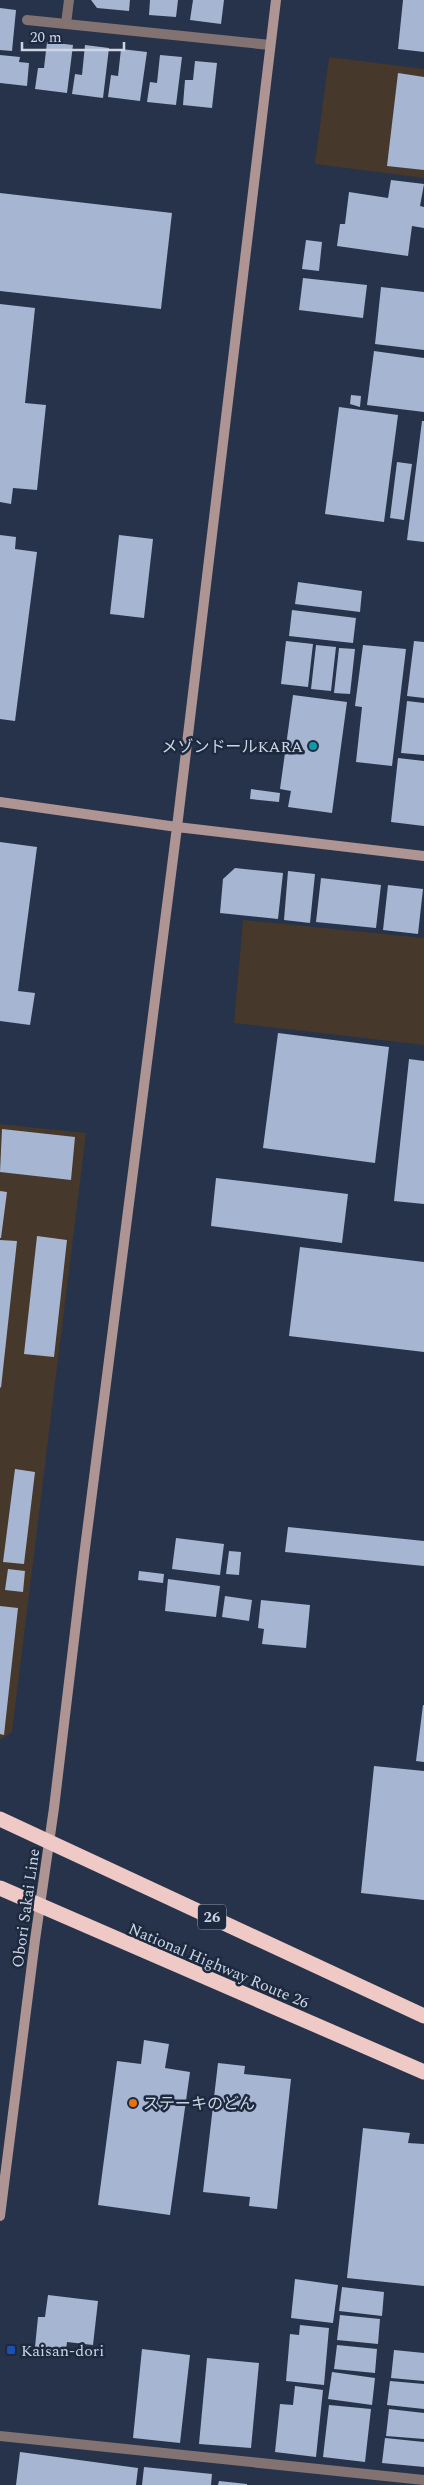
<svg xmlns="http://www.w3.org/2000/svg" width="424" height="2485" font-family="Spectral,'Noto Sans JP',serif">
  <rect width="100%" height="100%" fill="#27334a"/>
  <path fill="#46382a" d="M329,57L424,69V178L315,164Z
    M243,920L424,938V1045L234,1023Z
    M0,1124L86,1133L12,1732L0,1740Z"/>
  <path fill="#a6b5d1" d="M91,0H130L129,11L97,8Z
    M150,0H178L176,17L149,15Z
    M193,0H224L221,24L190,20Z
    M403,0H424V52L398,49Z
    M0,8L16,10L12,51L0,50Z
    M47,42L73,45L67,93L35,89L38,68H44Z
    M85,45L109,48L103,98L72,94L75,74L82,75Z
    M121,49L147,52L140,101L108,97L111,75L118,76Z
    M0,55L20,57L19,62L29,63L27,86L0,83Z
    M160,55L182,57L176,105L147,102L150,82L157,83Z
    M195,61L217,63L212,108L183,105L185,80H193Z
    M398,73L424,77V170L387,166Z
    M391,180L424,184L420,206L424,207V228L412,226L408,256L337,246L340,224H345L349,192L388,198Z
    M0,193L172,213L161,309L0,291Z
    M306,240L322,242L319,271L302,269Z
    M303,278L367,285L363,318L299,310Z
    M381,287L424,292V350L375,344Z
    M0,304L35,308L25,403L46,405L37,490L13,488L11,504L0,502Z
    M374,351L424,358V412L367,405Z
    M351,395L361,396L360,407L350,404Z
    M339,407L398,415L384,522L325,514Z
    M422,421H424V542L407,540Z
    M397,462L412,464L404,520L390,518Z
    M0,535L16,537L15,549L37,552L15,721L0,719Z
    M119,535L153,539L144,618L110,614Z
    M298,582L362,591L360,612L295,604Z
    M292,610L356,618L353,643L289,636Z
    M286,641L313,644L308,687L281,684Z
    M414,641L424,642V698L407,696Z
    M316,645L336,647L331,691L311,689Z
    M363,645L406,649L392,766L356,762L362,707L355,706Z
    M339,648L355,649L350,694L334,693Z
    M293,695L347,702L332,813L288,807L291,791L280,789Z
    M407,701L424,703V755L401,753Z
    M398,758L424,761V826L391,822Z
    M251,789L280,793L279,802L250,799Z
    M0,842L37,847L18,991L35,993L30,1025L0,1021Z
    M235,868L283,873L278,919L220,913L223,879Z
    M288,871L315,874L310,923L284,920Z
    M321,878L381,885L376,928L316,922Z
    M388,885L423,889L418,934L383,930Z
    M278,1033L389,1047L375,1163L263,1148Z
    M409,1059L424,1061V1204L394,1201Z
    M2,1129L75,1137L71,1180L0,1172Z
    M216,1178L348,1194L342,1243L211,1226Z
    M0,1191L7,1192L1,1238H0Z
    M37,1236L67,1240L54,1357L24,1354Z
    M0,1240L17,1241L1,1388L0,1387Z
    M300,1247L424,1262V1352L289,1336Z
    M15,1469L35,1472L24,1564L3,1562Z
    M288,1527L424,1541V1566L285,1552Z
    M176,1538L224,1544L220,1575L172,1569Z
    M229,1551L241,1552L239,1575L226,1574Z
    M8,1569L25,1571L23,1592L5,1590Z
    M139,1571L164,1574L163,1583L138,1580Z
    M168,1579L220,1586L216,1617L165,1611Z
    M225,1596L252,1600L249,1621L222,1617Z
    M261,1600L310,1605L306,1648L262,1644L264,1629L258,1628Z
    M0,1606L18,1608L4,1735L0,1734Z
    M423,1705H424V1762L416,1761Z
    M374,1766L424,1771V1900L361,1893Z
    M144,2040L169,2044L165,2068L190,2072L170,2215L98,2205L117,2061L141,2064Z
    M218,2063L245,2066L244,2074L291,2079L277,2209L249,2206L250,2197L203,2192Z
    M363,2128L410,2133L408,2143L424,2144V2286L347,2278Z
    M295,2279L338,2285L333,2323L291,2318Z
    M342,2287L384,2292L382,2316L339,2311Z
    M48,2295L98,2301L93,2345L67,2342L66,2350L35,2347L38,2317H45Z
    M340,2315L380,2319L378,2344L337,2340Z
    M300,2325L329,2328L324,2385L286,2381L290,2334L299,2335Z
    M337,2345L377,2349L375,2373L334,2369Z
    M142,2349L190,2355L180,2443L133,2438Z
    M394,2350L424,2353V2381L391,2378Z
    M207,2358L259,2363L251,2448L199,2444Z
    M332,2372L375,2378L372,2405L328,2399Z
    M390,2381L424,2384V2409L387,2405Z
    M295,2386L323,2390L316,2457L275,2452L280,2404L293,2405Z
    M329,2405L371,2409L365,2462L323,2457Z
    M389,2409L424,2413V2439L386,2436Z
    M385,2438L424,2442V2467L382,2463Z
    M20,2452L138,2468L136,2485H16Z
    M144,2467L212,2474L211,2485H142Z
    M219,2481L247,2484V2485H218Z"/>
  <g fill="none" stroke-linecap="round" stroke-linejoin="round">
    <path stroke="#827271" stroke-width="10" d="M27,20L270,45
      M66,24L69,0
      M0,2436L424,2480"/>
    <path stroke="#ae9593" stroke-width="10" d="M0,802L177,827L424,856
      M0,2216L35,1940L54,1808L84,1556L177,827L276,0"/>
    <path stroke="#efc9c6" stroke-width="15" d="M0,1819L424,2016
      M0,1888L424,2072"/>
  </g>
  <circle fill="#0f9aa8" stroke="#1d293f" stroke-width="2" cx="313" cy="746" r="5"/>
  <circle fill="#e8710a" stroke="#1d293f" stroke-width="2" cx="133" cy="2103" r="5"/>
  <rect fill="#1a4fb4" stroke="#1d293f" stroke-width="2" x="6" y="2345" width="10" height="10" rx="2.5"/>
  <g text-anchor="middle" stroke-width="5" stroke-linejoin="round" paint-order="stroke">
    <rect fill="#1d293f" stroke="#98a1b2" stroke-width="1" x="198" y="1904.5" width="28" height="25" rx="4"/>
    <g font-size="15" font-weight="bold" fill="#cdd5e4">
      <text x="212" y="1922">26</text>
    </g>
    <g font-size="16" fill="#cdd5e4" stroke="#1d293f" text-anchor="start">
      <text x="303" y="752" text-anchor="end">メゾンドールKARA</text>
      <text x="143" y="2109">ステーキのどん</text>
      <text x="21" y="2356">Kaisan-dori</text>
    </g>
    <g font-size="16" fill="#cdd5e4" stroke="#1d293f">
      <text transform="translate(25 1908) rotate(-82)" y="6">Obori Sakai Line</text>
      <text transform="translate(219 1965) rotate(23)" y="6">National Highway Route 26</text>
    </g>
  </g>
  <path d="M22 42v8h102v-8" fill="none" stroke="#cdd5e4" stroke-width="2.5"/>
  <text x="30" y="42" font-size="15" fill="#cdd5e4" stroke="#1d293f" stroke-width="4" paint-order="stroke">20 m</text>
</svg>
